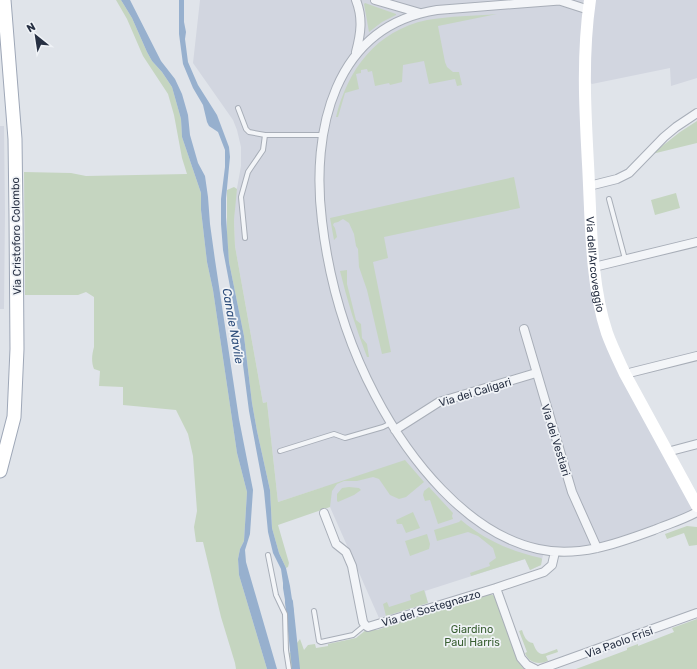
<svg xmlns="http://www.w3.org/2000/svg" width="697" height="669" font-family="Rubik,sans-serif">
  <rect width="100%" height="100%" fill="#e0e4ea"/>
  <path fill="#d2d6e0" d="M200,0H697V78L671,86L670,68L592,84L582,76L597,303L697,512L610,545L544,550L541,565L539,566L530,570L525,559L425,591L428,603L379,618L330,507L324,487L278,502L267,402L263,403L235,246L234,220L235,199L241,166V147L237,130L233,120L193,63Z
    M0,126H4L5,213L4,309H0Z"/>
  <path fill="#c5d5c0" d="M116,0H121L132,18L147,52L152,61L162,72L172,87L181,119L182,137L201,193V210L207,262L213,290L237,453L247,492L244,541L240,549L238,559L239,575L267,669H236L235,663L221,617L203,542H196L194,527L197,511L193,456L188,434L176,410L123,405V387L99,386L100,371L94,369C91,362 92,354 94,347V297L86,292L78,295H25L24,172L71,173L86,176L187,174L182,158L174,115L168,94L143,56L127,19Z
    M365,3L396,14V15L382,22L369,32L364,4Z
    M497,14L438,26L445,62L447,67L453,72H459L462,85L457,86L455,79L429,84L424,61L403,65L402,82L390,85L389,83L375,86L372,71L368,72L367,69L361,70V73L356,74L359,89L345,93L338,117H336C348,69 376,31 427,20C450,16 474,16 497,14Z
    M697,121V143L652,154L680,132Z
    M514,177L520,208L384,237L388,258L373,262L391,352L382,354L367,290L359,267L358,249L356,246L354,234L349,223L343,219L338,222L334,223L333,225L335,228L337,237L334,240L330,218Z
    M234,187L237,189L234,220L235,246L263,403L267,402L278,502L405,460L424,482L406,497L399,499L390,495L379,479L373,477L357,481H344L337,484L332,491L330,507L278,525L289,563L288,567L286,568L279,553L272,528L270,490L257,431L252,403L244,336L229,262L227,239V190Z
    M676,193L680,208L655,215L651,200Z
    M347,270V284L356,320L361,324L362,338L367,344L369,357H367C356,329 347,300 340,271Z
    M349,487L359,488L361,490L354,495L338,502L337,501V494L342,488Z
    M429,487L453,513L452,516L453,519L438,524L430,500L425,501L423,495L424,491Z
    M413,512L420,528L406,533L402,524H397L396,520Z
    M461,520C485,540 510,551 541,558L542,559L541,565L530,570L525,559L471,576L470,573L490,566L489,563L496,558L493,548L478,536L468,532L437,541L434,530L459,522Z
    M687,526L697,527V545L689,546L684,533L667,539L665,534Z
    M427,534L430,544L429,549L410,556L405,541Z
    M424,590L428,603L386,616L383,604L387,602L389,607L411,600L410,595Z
    M489,594L493,595L495,597L518,662L524,669H290L288,653L297,652V643L300,639L304,650L308,645L315,644L316,648L328,646V644L356,638L366,630H377Z
    M697,619V669H576L627,650V648L638,644V646L674,632L672,628Z
    M522,630C524,636 526,642 533,643C539,659 543,654 557,649L558,652L546,656L548,661C538,665 529,663 525,653L527,652L519,631Z"/>
  <path fill="#97b0ce" d="M121,0H130L161,61L175,79L182,94L188,115L190,135L198,163L205,176L208,197L210,224L215,260L239,419L253,490L250,534L245,550L246,562L277,669H267L239,575L238,559L240,549L244,541L247,492L237,453L213,290L207,262L201,210V193L182,137L181,119L172,87L162,72L152,61L147,52L132,18Z
    M179,0H184V22L186,32L185,39L188,62L198,85L217,115L229,147L230,157L226,198V217L229,262L244,336L252,403L257,431L270,490L272,528L279,553L286,568L290,586L294,613L287,612L283,588V583L281,569L273,553L268,532L264,491L249,411L239,334L223,250L221,224V199L225,167V150L218,132L209,126L207,122L203,105L193,88L183,64L179,34Z"/>
  <g fill="none" stroke-linecap="round" stroke-linejoin="round">
    <path stroke="#97b0ce" stroke-width="8" d="M289,602L296,669"/>
    <g stroke="#a8aeb8" stroke-width="6">
      <path id="lane" d="M238,108L246,129L249,132L265,135L263,150L248,172L241,197L245,238
        M265,135H323
        M609,199L625,259
        M280,451L334,434L345,438L383,427L391,423
        M268,555L276,595L285,614L286,650L289,669
        M314,611L319,641L321,642L353,635L365,625"/>
    </g>
    <g stroke="#a8aeb8" stroke-width="10">
      <path id="street" d="M356,0C363,18 361,33 356,52
        M375,0L420,13
        M566,0L437,10C333,26 311,132 322,221C329,281 347,342 375,395C408,458 466,533 538,549C578,558 616,544 654,530C668,524 683,520 697,512
        M561,1L589,10
        M589,186L617,179L629,173L664,137L676,127L697,113
        M594,267L697,242
        M524,329L572,492L597,548
        M625,374L697,356
        M395,430L439,402L536,373
        M667,452L697,444
        M324,513L336,544L346,552L352,566L363,622L365,625L368,627L496,588L544,572L552,565L555,552
        M496,588L521,658L527,665L535,669
        M541,669L697,613"/>
    </g>
    <g stroke="#9ea7b7" stroke-width="15">
      <path id="primary" d="M0,471L14,417L17,349L16,215L15,139L4,0"/>
    </g>
    <use href="#lane" stroke="#f3f5f8" stroke-width="4"/>
    <use href="#street" stroke="#f3f5f8" stroke-width="8"/>
    <path stroke="#fff" stroke-width="12" id="s1" d="M590,0C582,55 585,109 588,164C591,216 590,283 607,333C612,347 619,361 625,374L697,506"/>
    <use href="#primary" stroke="#fff" stroke-width="13"/>
  </g>
  <g text-anchor="middle" stroke-width="3.5" stroke-linejoin="round" paint-order="stroke">
    <g font-size="11" fill="#273043" stroke="#f0f3f7">
      <text transform="translate(16 236) rotate(-91)" y="4">Via Cristoforo Colombo</text>
      <text dy="4" stroke="none"><textPath href="#s1" startOffset="265">Via dell'Arcoveggio</textPath></text>
      <text transform="translate(475 392) rotate(-17)" y="4">Via dei Caligari</text>
      <text transform="translate(556 440) rotate(73)" y="4">Via dei Vestiari</text>
      <text transform="translate(431 608) rotate(-17)" y="4">Via del Sostegnazzo</text>
      <text transform="translate(619 642) rotate(-20)" y="4">Via Paolo Frisi</text>
    </g>
    <g font-size="11" fill="#3a6033" stroke="#f0f3f7">
      <text x="472" y="633">Giardino<tspan x="472" dy="13">Paul Harris</tspan></text>
    </g>
    <g font-size="12" font-style="italic" fill="#2d4d7b" stroke="#f0f3f7">
      <text transform="translate(233 326) rotate(80)" y="4">Canale Navile</text>
    </g>
  </g>
  <g transform="translate(36 36) rotate(330)" stroke="#f0f3f7" stroke-width="3" paint-order="stroke">
  <path d="M0-3L7 15L0 10L-7 15Z" fill="#273043"/>
  <text y="-6" font-size="11" font-weight="bold" text-anchor="middle" fill="#273043">N</text>
  </g>
</svg>
